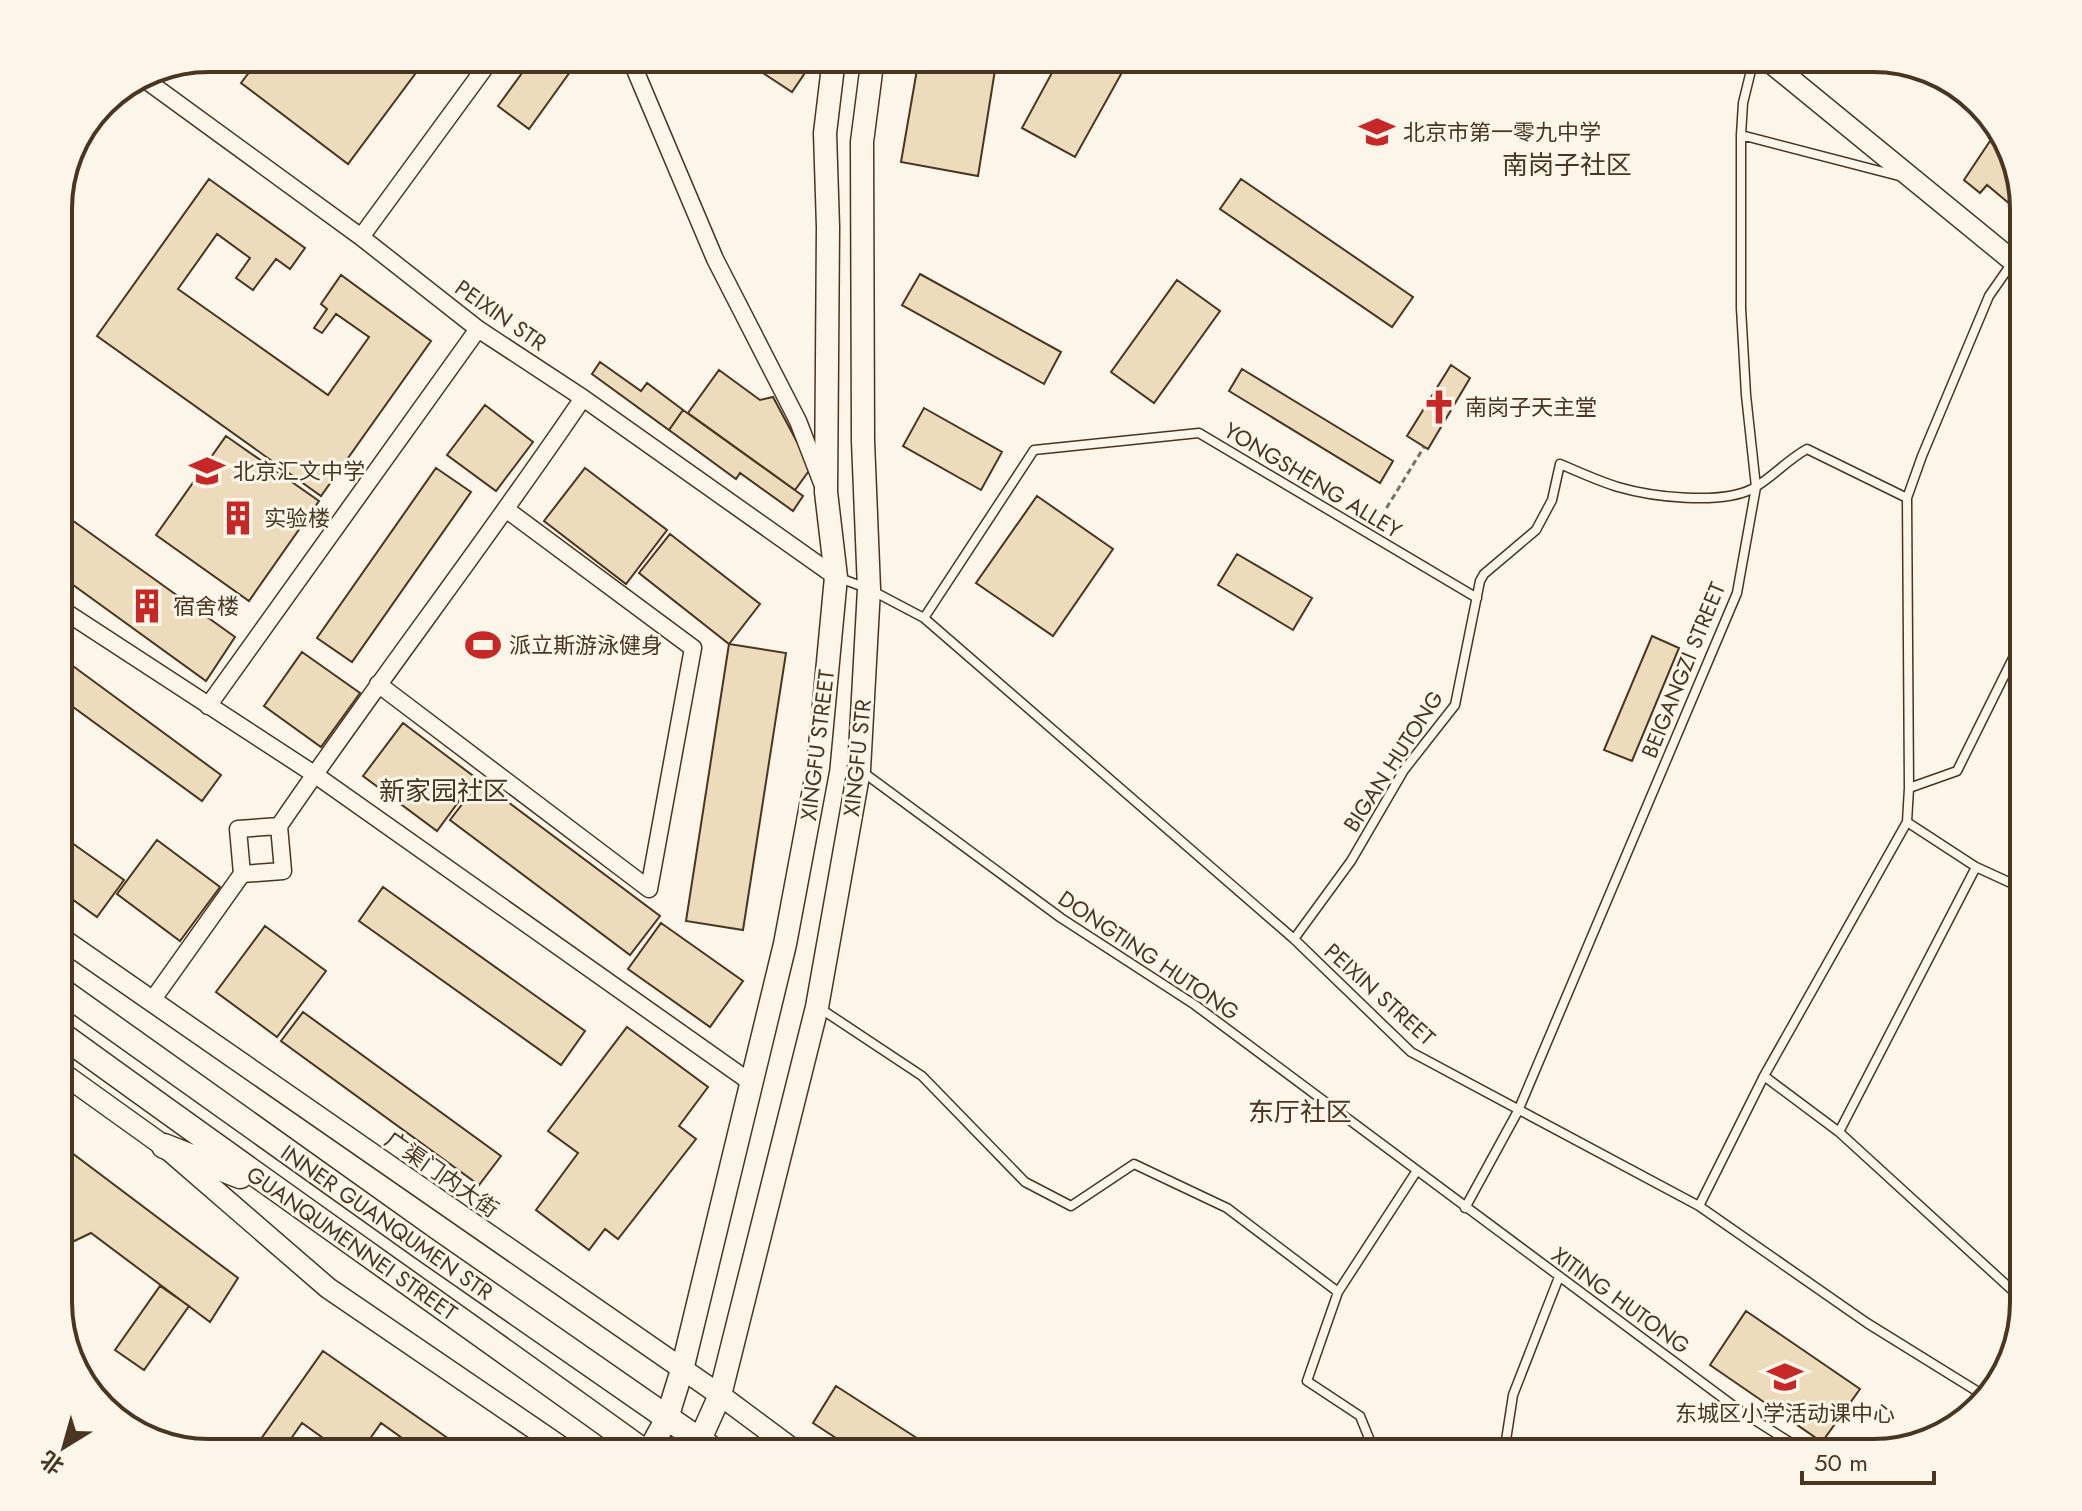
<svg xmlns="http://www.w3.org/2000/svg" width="2082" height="1511" font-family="Jost,'Noto Sans SC',sans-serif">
  <rect width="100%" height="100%" fill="#fbf6e9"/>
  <path fill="#ecdcbc" stroke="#4a3520" stroke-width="2" d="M260,58H427L348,164L241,83Z
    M533,58H580L529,129L498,106Z
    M740,58H815L792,92Z
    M919,58L995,70L978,176L901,162Z
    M1060,58H1130L1075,157L1022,128Z
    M1998,129L2008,142L2022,199L2017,210L1987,185L1980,193L1964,180Z
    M209,179L305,248L290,269L276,259L253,290L236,278L250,258L217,234L178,289L328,395L369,337L336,314L322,333L314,328L327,309L321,304L341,275L431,341L321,496L97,336Z
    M1241,179L1413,297L1392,327L1220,209Z
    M920,274L1061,352L1044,384L902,305Z
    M1177,280L1220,311L1154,403L1111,372Z
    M600,362L641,391L647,383L683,410L669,430L592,374Z
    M1451,365L1470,378L1428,449L1407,436Z
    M1242,369L1393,461L1380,483L1229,391Z
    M719,370L760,400L773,397L811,468L795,490L688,413Z
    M485,405L533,442L496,491L447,455Z
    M924,408L1002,452L981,490L903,446Z
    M683,410L803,496L793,511L740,473L736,479L669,430Z
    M226,436L319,501L249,601L156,535Z
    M436,468L471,492L352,662L317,638Z
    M585,468L667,530L626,584L544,521Z
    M1037,496L1113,549L1053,636L976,583Z
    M58,510L235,637L206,681L58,574Z
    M670,534L760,604L729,644L639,573Z
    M1237,554L1312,598L1293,630L1218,585Z
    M1652,636L1679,648L1632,761L1604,750Z
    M729,644L786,653L743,930L686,921Z
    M302,652L360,693L321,747L264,706Z
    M58,655L221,775L202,801L58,696Z
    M403,723L476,778L437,831L363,776Z
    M480,781L660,916L630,955L450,820Z
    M58,833L124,880L97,917L58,889Z
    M157,840L220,887L180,941L117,894Z
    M383,887L585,1031L561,1065L359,921Z
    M661,923L743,981L710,1027L628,969Z
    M265,926L326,971L277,1037L216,992Z
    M303,1012L501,1156L479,1185L281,1041Z
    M627,1027L708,1087L679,1126L696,1139L618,1239L605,1229L589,1250L536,1210L578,1153L548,1131Z
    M58,1150H68L238,1278L210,1322L91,1233L70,1243L58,1236Z
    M160,1286L189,1306L144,1370L115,1350Z
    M1746,1311L1860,1389L1822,1442L1710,1365Z
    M323,1351L469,1453H423L381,1423L360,1453H344L302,1423L281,1453H251Z
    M836,1386L940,1453H859L813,1423Z
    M95,1395L120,1410L115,1419Z"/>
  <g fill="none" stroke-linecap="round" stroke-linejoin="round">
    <g stroke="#4a3520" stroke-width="11">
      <path id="service" d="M1741,135L1899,176
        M837,577L869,589L924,618L1294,939L1411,1052L1699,1206L1867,1323L1988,1398
        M924,618L1034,450L1199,433L1477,598
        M860,770L1061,918L1195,1005L1739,1410L1807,1453
        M1909,788L1957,771L2023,638L2015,554L2024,531
        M1976,867L2024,889
        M1294,939L1351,861L1404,770L1455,705L1480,581L1484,574L1536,530L1552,500L1560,464C1579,472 1598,481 1618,487C1652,497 1720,505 1752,489C1772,478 1787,460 1807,449L1907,498
        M818,1007L922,1076L1025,1182L1071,1206L1134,1164L1227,1208L1338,1292
        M1764,1076L1839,1132L2024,1301
        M1839,1132L1976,867L1907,822
        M1699,1206L1764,1076L1907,822L1909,788L1907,498L1922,456L1989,296L2012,263
        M1465,1208L1518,1111L1737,593L1756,487L1746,395L1741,308V135L1743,103L1754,58
        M1375,1453L1360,1416L1307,1381L1338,1292L1416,1172
        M1504,1453L1513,1395L1559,1277"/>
    </g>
    <g stroke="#4a3520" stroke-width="19">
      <path id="minor" d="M630,58L715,259L798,421L822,483
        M147,81L361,237L478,329L583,398L836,577
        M361,237L492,58
        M58,607L314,774L753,1084
        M378,684L649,889L693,648L507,510
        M208,706L478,329
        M279,826C378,681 485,543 583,398
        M279,826L283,871L242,874L238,829Z
        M151,1002L242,874"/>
    </g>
    <g stroke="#4a3520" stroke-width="23">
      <path id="tertiary" d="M1765,58L2024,270
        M58,936L720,1395L798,1453
        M58,1070L164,1146L328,1288L570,1453"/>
    </g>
    <g stroke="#4a3520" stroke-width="25">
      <path id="secondary" d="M648,1453L667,1418L682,1370L785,944L818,768L836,577L826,492L828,227L825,133L834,58
        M694,1453L720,1395L817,1007L859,770L869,589L863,441L862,142L871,72L875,58"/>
    </g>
    <g stroke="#4a3520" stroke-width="27">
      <path id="primary" d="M58,988L423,1248L718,1453
        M58,1032C253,1174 451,1312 646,1453
        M164,1146L240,1176"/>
    </g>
    <path stroke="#7f6f5c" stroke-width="3" stroke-dasharray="6 4" stroke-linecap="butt" d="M1376,525L1424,447"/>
    <use href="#service" stroke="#fbf6e9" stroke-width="8"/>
    <use href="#minor" stroke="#fbf6e9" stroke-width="16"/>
    <use href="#tertiary" stroke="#fbf6e9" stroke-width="20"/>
    <use href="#secondary" stroke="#fbf6e9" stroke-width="22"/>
    <use href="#primary" stroke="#fbf6e9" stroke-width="24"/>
  </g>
  <defs>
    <g id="school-bare" transform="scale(2.76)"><path d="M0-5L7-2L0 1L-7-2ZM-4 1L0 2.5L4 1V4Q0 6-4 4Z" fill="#c62828" stroke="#fbf6e9" stroke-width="2.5" paint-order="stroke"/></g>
    <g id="church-bare" transform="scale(2.76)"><path d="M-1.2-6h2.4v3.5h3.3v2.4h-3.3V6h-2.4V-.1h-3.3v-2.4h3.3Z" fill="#c62828" stroke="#fbf6e9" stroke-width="2.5" paint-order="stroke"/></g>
    <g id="building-bare" transform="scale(2.76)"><path d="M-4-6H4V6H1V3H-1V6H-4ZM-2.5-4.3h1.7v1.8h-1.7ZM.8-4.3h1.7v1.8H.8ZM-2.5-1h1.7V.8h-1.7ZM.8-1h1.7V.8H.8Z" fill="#c62828" stroke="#fbf6e9" stroke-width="2.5" paint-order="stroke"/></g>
    <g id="stadium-bare" transform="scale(2.76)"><path d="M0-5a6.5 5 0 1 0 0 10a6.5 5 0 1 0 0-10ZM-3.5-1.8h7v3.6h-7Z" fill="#c62828" stroke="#fbf6e9" stroke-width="2.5" paint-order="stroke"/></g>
  </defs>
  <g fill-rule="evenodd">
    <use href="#school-bare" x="1377" y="132"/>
    <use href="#church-bare" x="1439" y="407"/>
    <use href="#school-bare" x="207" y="471"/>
    <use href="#building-bare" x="238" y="518"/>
    <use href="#building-bare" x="147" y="606"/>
    <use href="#stadium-bare" x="483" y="645"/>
    <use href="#school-bare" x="1785" y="1377"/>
  </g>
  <g text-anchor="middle" stroke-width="6" stroke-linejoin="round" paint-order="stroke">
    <g font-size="22" fill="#4a3520" stroke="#fbf6e9" text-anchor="start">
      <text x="1403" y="140">北京市第一零九中学</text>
      <text x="1465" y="415">南岗子天主堂</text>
      <text x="233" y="479">北京汇文中学</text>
      <text x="264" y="526">实验楼</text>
      <text x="173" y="614">宿舍楼</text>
      <text x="509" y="653">派立斯游泳健身</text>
      <text x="1785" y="1421" text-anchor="middle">东城区小学活动课中心</text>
    </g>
    <g font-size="22" fill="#4a3520" stroke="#fbf6e9">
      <text transform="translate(501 315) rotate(35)" y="8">PEIXIN STR</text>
      <text transform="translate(1313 480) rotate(31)" y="8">YONGSHENG ALLEY</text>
      <text transform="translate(1683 670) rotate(-68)" y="8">BEIGANGZI STREET</text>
      <text transform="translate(817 745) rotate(-83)" y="8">XINGFU STREET</text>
      <text transform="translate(857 758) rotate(-84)" y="8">XINGFU STR</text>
      <text transform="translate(1393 761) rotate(-57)" y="8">BIGAN HUTONG</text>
      <text transform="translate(1149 955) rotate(34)" y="8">DONGTING HUTONG</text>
      <text transform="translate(1380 994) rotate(42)" y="8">PEIXIN STREET</text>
      <text transform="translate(442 1174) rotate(35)" y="8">广渠门内大街</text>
      <text transform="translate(387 1222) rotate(35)" y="8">INNER GUANQUMEN STR</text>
      <text transform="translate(352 1243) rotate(35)" y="8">GUANQUMENNEI STREET</text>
      <text transform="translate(1621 1300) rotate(36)" y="8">XITING HUTONG</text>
    </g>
    <g font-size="26" fill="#4a3520" stroke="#fbf6e9">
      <text x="1567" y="174">南岗子社区</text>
      <text x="444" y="800">新家园社区</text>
      <text x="1300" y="1121">东厅社区</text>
    </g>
  </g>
  <path d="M0 0H2082V1511H0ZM209 72H1873A137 137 0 0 1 2010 209V1302A137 137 0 0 1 1873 1439H209A137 137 0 0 1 72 1302V209A137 137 0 0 1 209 72Z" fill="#fbf6e9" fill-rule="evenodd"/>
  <path fill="none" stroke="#4a3520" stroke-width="4" d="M209 72H1873A137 137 0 0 1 2010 209V1302A137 137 0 0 1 1873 1439H209A137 137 0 0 1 72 1302V209A137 137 0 0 1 209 72Z"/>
  <g transform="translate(64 1447) rotate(217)" stroke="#fbf6e9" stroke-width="6" paint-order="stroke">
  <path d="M0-6L14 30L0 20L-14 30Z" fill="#4a3520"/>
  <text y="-12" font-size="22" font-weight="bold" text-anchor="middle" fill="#4a3520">北</text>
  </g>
  <path d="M1802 1471v12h132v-12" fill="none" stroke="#4a3520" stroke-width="4"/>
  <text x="1814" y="1471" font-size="24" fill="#4a3520" stroke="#fbf6e9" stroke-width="6" paint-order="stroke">50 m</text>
</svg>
